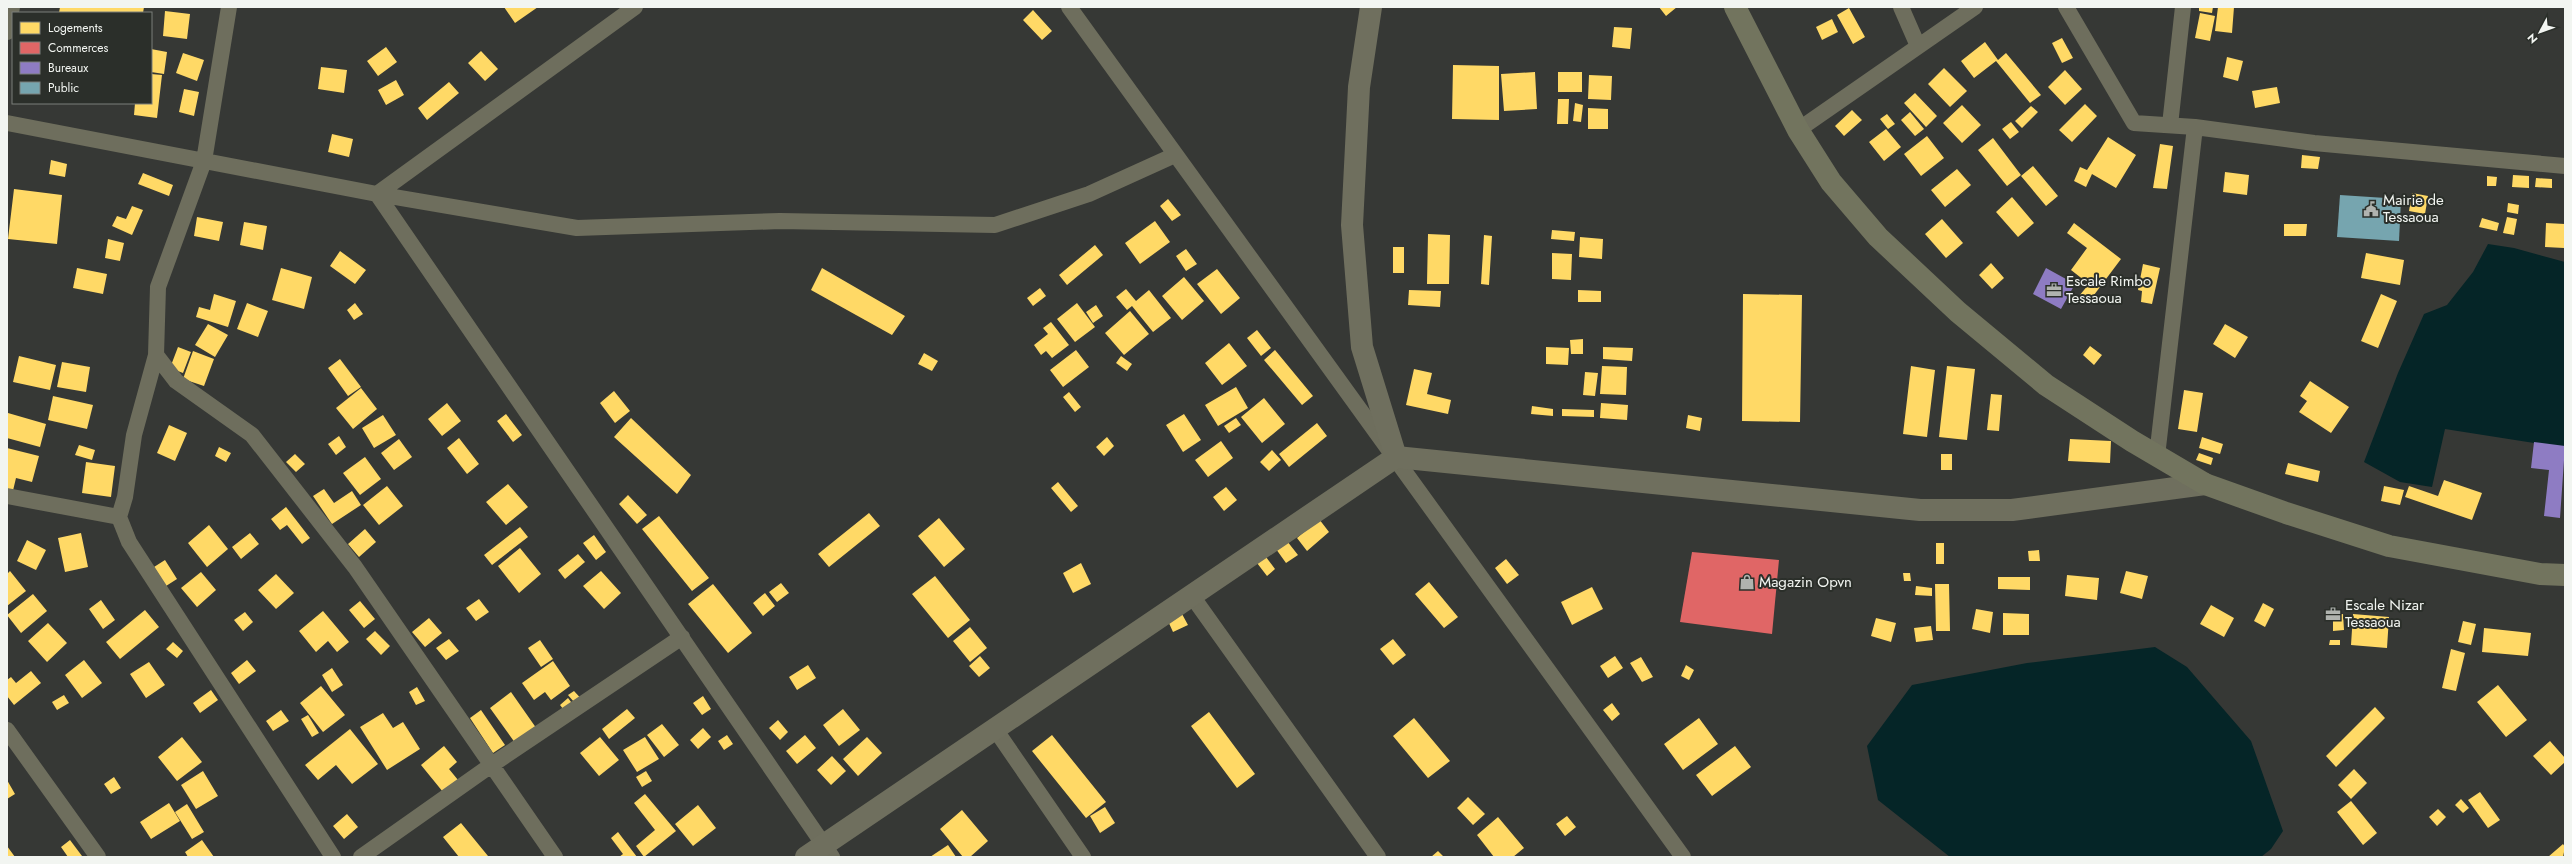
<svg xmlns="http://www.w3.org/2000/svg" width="2572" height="864" font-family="Jost,sans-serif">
  <rect width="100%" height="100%" fill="#363835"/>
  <path fill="#052527" d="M2488,244L2514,248L2565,262V448L2445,429L2432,487L2400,482L2364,462L2398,373L2424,314L2447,305L2473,272Z
    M2155,647L2187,667L2251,741L2283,831L2271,849L2261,857H1950L1878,800L1867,746L1912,685L2027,663Z"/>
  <path fill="#ffd966" d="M60,7H144L143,13H59Z
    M504,7H538L515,23Z
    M1659,7H1677L1666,16Z
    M2199,7H2213L2212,13L2199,11Z
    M2218,7H2234L2232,33L2215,31Z
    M1849,8L1865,37L1853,44L1837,15Z
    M1033,10L1052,31L1042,40L1023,20Z
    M165,11L190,14L187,39L163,36Z
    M2200,13L2215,16L2210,41L2195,38Z
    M1832,19L1838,32L1822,40L1816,27Z
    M1614,27L1632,28L1630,49L1612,47Z
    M2062,38L2073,58L2062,63L2052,43Z
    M1985,42L1998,60L2006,53L2041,95L2030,103L1996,61L1974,78L1961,61Z
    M386,47L397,62L378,76L367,61Z
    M151,49L167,52L164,74L151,72Z
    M481,51L498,69L485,81L468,63Z
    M183,53L204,60L197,81L176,73Z
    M2227,57L2243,61L2238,81L2223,77Z
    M1453,65L1499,66V120L1452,119Z
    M321,67L347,70L344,93L318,89Z
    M1944,68L1967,91L1950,107L1928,84Z
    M2065,70L2082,89L2065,105L2048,87Z
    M1535,72L1537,109L1504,111L1501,74Z
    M1558,72H1582V92H1558Z
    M151,74L162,75L157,118L134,115L135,103H151Z
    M1589,75L1612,76L1611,100L1588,99Z
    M396,80L404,95L386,105L378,90Z
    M449,82L459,93L427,120L418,108Z
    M2277,87L2280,103L2255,108L2252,91Z
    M184,89L199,92L194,116L179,112Z
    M1915,93L1937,116L1926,127L1904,103Z
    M1558,99H1569L1568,124H1557Z
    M1575,103L1583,105L1581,122L1573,121Z
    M2085,104L2097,116L2072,142L2059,130Z
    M1962,105L1981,125L1962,143L1943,123Z
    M2031,106L2038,112L2022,128L2015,121Z
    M1588,108L1608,109V129H1588Z
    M1852,110L1862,120L1844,136L1835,126Z
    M1910,112L1924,129L1915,136L1901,120Z
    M1887,114L1895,124L1888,129L1880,119Z
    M2011,122L2019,132L2010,139L2002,129Z
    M1886,129L1901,147L1884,161L1869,142Z
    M332,134L353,139L349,157L328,152Z
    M1927,136L1944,158L1921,176L1904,154Z
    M2108,137L2136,155L2116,188L2092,174L2086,187L2074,181L2080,167L2087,170Z
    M1993,138L2021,175L2007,186L1978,150Z
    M2160,144L2173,146L2167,189L2153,188Z
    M2302,155L2320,157L2318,169L2301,168Z
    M51,160L67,164L65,177L49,174Z
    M2033,166L2058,196L2046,206L2021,176Z
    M1957,169L1971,185L1945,207L1931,190Z
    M2225,172L2249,175L2247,195L2223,192Z
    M143,173L173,185L169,196L138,184Z
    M2513,175L2529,176V188L2512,187Z
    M2487,176L2497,177L2496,186H2487Z
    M2536,178L2552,179V188L2535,187Z
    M14,189L62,195L57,244L8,239Z
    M2412,193L2428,196L2425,214L2409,211Z
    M2012,197L2034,223L2018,237L1996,212Z
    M1168,199L1181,215L1172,221L1160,206Z
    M2508,203L2519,205L2518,214L2507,212Z
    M132,206L143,210L132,235L112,226L117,216L126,219Z
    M197,217L223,222L219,241L194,236Z
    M2507,217L2517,219L2514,235L2503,233Z
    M2482,218L2499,223L2497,231L2479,227Z
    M1942,219L1963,243L1946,258L1925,234Z
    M1155,221L1170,242L1140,264L1125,243Z
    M244,222L267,226L263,250L240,245Z
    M2074,223L2121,259L2088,303L2079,296L2089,284L2071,270L2087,248L2067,233Z
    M2546,223L2565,224L2564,248L2545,247Z
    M2284,224H2307L2306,236H2284Z
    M1552,230L1575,232L1574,241L1551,239Z
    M1428,234L1450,235L1449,284H1427Z
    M1484,235L1492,236L1489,285L1481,284Z
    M1580,237L1603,239L1602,259L1579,257Z
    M108,239L124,243L120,261L105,258Z
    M1095,245L1103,255L1067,285L1059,275Z
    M1393,247H1404V273H1393Z
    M1186,249L1197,264L1186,271L1176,256Z
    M340,251L366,270L355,284L330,266Z
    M1552,253L1572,254L1571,280L1552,279Z
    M2366,253L2404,260L2400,285L2361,278Z
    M1991,263L2004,278L1992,289L1979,275Z
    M2143,264L2160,268L2152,304L2141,302L2142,291L2138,290Z
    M77,268L107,274L103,294L73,288Z
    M281,268L312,277L304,309L272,300Z
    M822,268L905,316L892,335L811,290Z
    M1217,269L1240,298L1221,314L1197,284Z
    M1184,277L1204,301L1182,320L1162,296Z
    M1040,288L1046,296L1033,306L1027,298Z
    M1126,289L1136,301L1149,290L1171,318L1153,332L1132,306L1127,310L1116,297Z
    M1409,290L1441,291L1440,307L1408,305Z
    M1578,290L1601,291V302H1578Z
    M214,294L236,301L228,327L196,317L199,307L210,310Z
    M1743,294L1802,295L1800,422L1742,421Z
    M2381,294L2397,301L2378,348L2361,341Z
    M247,303L268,311L258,337L237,329Z
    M355,303L363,314L354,320L347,310Z
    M1077,303L1095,327L1075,342L1057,319Z
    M1096,305L1103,316L1093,323L1086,312Z
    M1130,311L1149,334L1124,355L1105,333Z
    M1051,322L1069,345L1052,358L1046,351L1041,355L1034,345L1048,334L1043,328Z
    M208,324L228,335L215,357L195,345Z
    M2225,324L2248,337L2235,358L2213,344Z
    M1257,330L1271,348L1261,356L1247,338Z
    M1583,339V354H1571L1570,340Z
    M1229,343L1247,366L1222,385L1205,363Z
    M2090,346L2102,355L2094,365L2083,355Z
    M178,347L191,352L183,373L170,368Z
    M1546,347L1569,348L1568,365L1546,364Z
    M1603,347L1633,348L1632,361L1603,359Z
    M1076,350L1089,367L1063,387L1050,370Z
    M1275,350L1313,396L1302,405L1264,360Z
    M193,351L214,359L204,386L183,379Z
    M924,353L938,361L932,371L918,364Z
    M19,356L56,365L50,390L13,382Z
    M1121,356L1132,364L1127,371L1116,363Z
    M340,359L361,387L348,396L328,368Z
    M62,362L90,367L86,392L57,387Z
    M1602,366L1627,367L1626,395L1600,394Z
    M1911,366L1935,370L1927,437L1903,434Z
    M1947,366L1975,369L1967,440L1939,437Z
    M1414,369L1432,373L1427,394L1451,400L1448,414L1406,405Z
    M1585,372L1598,373L1595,396L1583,395Z
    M2310,381L2349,407L2331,433L2299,412L2307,401L2300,396Z
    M1236,387L1248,408L1218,426L1205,405Z
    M361,388L377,409L353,429L336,408Z
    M2184,390L2203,393L2197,432L2178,429Z
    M614,391L630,411L615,423L600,403Z
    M1069,392L1081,407L1075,412L1063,397Z
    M1991,394L2002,395L1999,431L1987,430Z
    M53,396L93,405L87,429L48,420Z
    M1264,398L1285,424L1262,443L1241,417Z
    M447,403L461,421L442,436L428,419Z
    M1601,403L1628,405L1627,420L1600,418Z
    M1532,406L1553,409V416L1531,414Z
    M1562,409L1594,410V417L1562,416Z
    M8,413L46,424L40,447L7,438Z
    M506,414L522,435L513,442L497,421Z
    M1184,414L1201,440L1183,452L1166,425Z
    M383,415L396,435L374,448L362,428Z
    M1688,415L1702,418L1700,431L1686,428Z
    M631,418L691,475L677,494L614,437Z
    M1236,418L1241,425L1229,433L1224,426Z
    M1317,423L1327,436L1289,467L1279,454Z
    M169,425L187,433L175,461L157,453Z
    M339,436L346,447L336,455L328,444Z
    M1107,437L1114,446L1104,456L1096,447Z
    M2202,437L2223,444L2220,454L2199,448Z
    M459,438L479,464L467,474L447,448Z
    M399,439L412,457L394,470L381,453Z
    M2070,439L2111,441L2110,463L2068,461Z
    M1221,441L1233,458L1208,477L1195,460Z
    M79,445L95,450L92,460L75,455Z
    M219,447L231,453L226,462L215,456Z
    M7,448L39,456L32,482L16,478L11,499L7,498Z
    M1272,450L1281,460L1269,471L1260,462Z
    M2199,453L2213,458L2211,465L2196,460Z
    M295,454L305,464L296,472L286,462Z
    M1941,454H1952V470H1941Z
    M365,457L381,479L360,495L343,473Z
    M86,462L115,466L111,497L82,493Z
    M2288,463L2320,471L2318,482L2285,474Z
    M2444,480L2482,493L2472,520L2405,497L2409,486L2438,496Z
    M1058,482L1078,506L1071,512L1051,488Z
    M508,484L528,507L506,525L486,502Z
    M387,486L403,506L379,525L363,505Z
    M2384,486L2404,490L2400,505L2381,501Z
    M1226,487L1237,500L1224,511L1213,497Z
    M324,489L334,503L352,491L361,505L332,524L313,496Z
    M628,495L647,515L637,524L619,504Z
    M286,507L310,538L302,544L287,525L280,530L271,519Z
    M869,513L880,526L829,567L818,554Z
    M659,516L709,578L692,591L642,529Z
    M939,518L965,549L944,567L918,536Z
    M1319,519L1329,532L1307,551L1297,538Z
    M209,525L228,549L207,567L188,543Z
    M520,527L528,537L492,565L484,555Z
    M365,529L376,542L359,557L348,544Z
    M81,533L88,567L65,572L58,538Z
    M250,533L259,544L241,559L232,547Z
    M594,535L606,552L596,560L583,543Z
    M27,540L46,550L36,570L17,561Z
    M1287,541L1298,555L1286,563L1276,549Z
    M1936,543H1944V564H1936Z
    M520,548L541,574L519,593L498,566Z
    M2039,550L2040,561H2029L2028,551Z
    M578,554L585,562L565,579L558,570Z
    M1266,557L1275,569L1267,576L1257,563Z
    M1506,559L1519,575L1507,584L1495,568Z
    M165,560L177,579L166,586L154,567Z
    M1081,563L1091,584L1073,593L1063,573Z
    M10,571L26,591L7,606V574Z
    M601,571L621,593L604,609L583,586Z
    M2126,571L2148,576L2142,599L2120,593Z
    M201,572L216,590L197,607L181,588Z
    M1903,573H1910L1911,581H1904Z
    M276,574L294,593L276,609L258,590Z
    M2067,575L2099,578L2097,600L2065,596Z
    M935,576L970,620L948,638L912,594Z
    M1998,577H2030V590L1998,589Z
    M1429,582L1458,617L1444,628L1415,594Z
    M781,583L789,593L777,602L769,592Z
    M713,584L752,633L728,653L688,604Z
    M1935,584H1949L1950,631H1936Z
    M1916,586L1932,588V596L1915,595Z
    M1592,587L1603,609L1572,625L1561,602Z
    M765,593L775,606L763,616L753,603Z
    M33,594L47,611L21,633L7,615Z
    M479,599L489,612L476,621L466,608Z
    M101,600L115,620L103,629L89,609Z
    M360,601L375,619L364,628L349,610Z
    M2263,603L2274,609L2265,627L2254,621Z
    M2211,605L2234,618L2224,637L2200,624Z
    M1976,609L1993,612L1990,633L1972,629Z
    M145,610L159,627L120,659L106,642Z
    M323,611L349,642L337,652L328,641L316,652L299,631Z
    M245,612L253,622L243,631L234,620Z
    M2003,613L2029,614V635H2003Z
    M1182,614L1188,625L1173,632L1168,621Z
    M2343,614L2344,630L2333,631V615Z
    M2353,614L2389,617L2387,648L2351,645Z
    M429,618L442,633L425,647L412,632Z
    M1876,618L1896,623L1891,642L1871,636Z
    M2463,621L2476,624L2471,645L2458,642Z
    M48,623L67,643L47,662L28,641Z
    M1931,626L1933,640L1916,642L1914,628Z
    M970,627L987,648L970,662L953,641Z
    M2484,628L2531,633L2528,656L2482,652Z
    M375,631L390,646L381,655L366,639Z
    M449,639L459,651L446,660L436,648Z
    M1393,639L1406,655L1393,665L1380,649Z
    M540,640L553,659L541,667L528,648Z
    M2330,640H2340V645H2329Z
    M173,642L183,651L177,658L166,649Z
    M2451,649L2465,653L2456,691L2442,688Z
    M980,656L990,668L979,677L969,666Z
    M1615,656L1623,668L1608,678L1600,666Z
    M1641,657L1653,677L1642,682L1630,663Z
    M84,660L102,683L82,698L65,675Z
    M247,660L256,671L239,684L231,673Z
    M553,661L570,686L551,700L545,692L534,700L522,683Z
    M149,662L165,685L146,698L130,674Z
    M808,665L816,678L797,690L789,677Z
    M1686,665L1694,670L1689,680L1681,676Z
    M332,668L343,685L332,692L322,675Z
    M31,671L41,683L14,705L7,696V680L11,677L16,683Z
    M2498,685L2527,720L2506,737L2477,702Z
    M321,686L345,715L323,732L300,703Z
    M417,687L425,701L416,705L409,692Z
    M211,690L218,700L200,713L193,703Z
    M574,691L586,704L580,709L568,695Z
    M511,692L539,732L518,747L490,708Z
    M64,695L69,703L57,710L52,702Z
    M703,696L711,709L702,715L693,703Z
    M568,698L578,711L570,718L560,705Z
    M1612,703L1620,714L1612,721L1603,710Z
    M2375,707L2385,718L2336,767L2326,756Z
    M627,709L635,718L609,739L602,729Z
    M843,709L860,730L839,746L823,725Z
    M281,710L289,721L273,731L266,721Z
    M481,710L505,745L493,753L470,718Z
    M1209,712L1255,774L1237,788L1191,726Z
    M383,713L393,728L403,722L420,749L387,770L360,727Z
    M308,715L319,733L312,737L301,719Z
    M1414,718L1450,761L1428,778L1393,736Z
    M1699,718L1718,744L1683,770L1664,744Z
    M778,720L788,732L780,740L769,728Z
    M662,724L679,745L664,757L647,735Z
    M703,728L711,737L698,749L690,740Z
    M350,729L378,764L352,784L336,765L318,780L305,765Z
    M727,735L733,744L724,750L718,741Z
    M805,735L816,748L797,764L786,751Z
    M1052,735L1106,802L1086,818L1032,751Z
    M182,737L202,762L177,781L158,757Z
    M600,737L619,760L599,776L580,753Z
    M645,737L659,759L637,772L623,750Z
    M867,737L882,753L858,776L843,759Z
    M2550,741L2565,758V762L2551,775L2533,756Z
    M444,746L457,762L449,769L458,780L443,792L421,765Z
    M1735,746L1751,767L1712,796L1696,775Z
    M832,756L846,771L831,785L817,770Z
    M2354,769L2367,783L2351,799L2338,785Z
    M203,771L218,796L196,809L181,785Z
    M646,771L652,781L642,787L636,777Z
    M114,777L121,788L111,794L104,784Z
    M7,780L15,794L7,799Z
    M2480,792L2500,820L2488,828L2468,800Z
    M645,794L676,831L644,857L636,846L655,830L634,803Z
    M1468,797L1485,814L1473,825L1457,808Z
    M2461,799L2469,808L2463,813L2455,805Z
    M2351,801L2377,833L2363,845L2337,812Z
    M169,803L180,821L151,839L140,822Z
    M187,804L204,832L192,839L175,812Z
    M698,805L716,828L693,846L675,824Z
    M1105,807L1115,823L1100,833L1090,816Z
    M2438,809L2446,817L2437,826L2429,817Z
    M962,810L988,841L970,857H963L940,829Z
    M347,814L358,827L344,839L333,826Z
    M1567,816L1576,827L1565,836L1556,824Z
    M1498,817L1524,848L1513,857H1494L1477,835Z
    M461,823L488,856L486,857H459L443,837Z
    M618,832L637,857H619L623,854L611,838Z
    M70,840L82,856L81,857H68L61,847Z
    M202,840L214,857H188L185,852Z
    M2563,844L2565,847L2563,857H2548Z
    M948,845L956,857H930Z
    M7,846L15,857H7Z
    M1438,851L1444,857H1431Z"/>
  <path fill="#e06666" d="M1692,552L1779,560L1772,634L1680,622Z"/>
  <path fill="#8e7cc3" d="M2046,268L2075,284L2061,309L2033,294Z
    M2534,442L2565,446L2560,518L2544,516L2549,470L2531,468Z"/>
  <path fill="#76a5af" d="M2340,195L2401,199L2399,241L2337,237Z"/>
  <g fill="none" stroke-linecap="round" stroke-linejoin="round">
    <path stroke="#6e6e5d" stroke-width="16" d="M229,7L204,161L158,287L156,355L176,381L252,435L355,567L555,857
      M1069,7L1683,857
      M1901,7L1918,46
      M2066,7L2134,123L2195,127L2314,143L2565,166
      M7,32L12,7
      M7,123L377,194L577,228L780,221L995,225L1089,194L1175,155
      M2170,125L2183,7
      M1798,130L1975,7
      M377,194L832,857
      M377,194L635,7
      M156,355L134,435L125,497L119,517L129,542L333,857
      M2157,456L2195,127
      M7,496L119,517
      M1192,596L1378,857
      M995,729L1083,857
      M7,730L98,857
      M361,857L490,766L682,637"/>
    <path stroke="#6f6f5e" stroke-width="22" d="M1371,7L1359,87L1352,225L1362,347L1396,457
      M806,857L1396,457L1920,510H2012L2205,484"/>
    <path stroke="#72745e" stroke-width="22" d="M1735,7L1798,130L1831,182L1878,237L1958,312L2046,385L2132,441L2205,484L2286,513L2389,546L2540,574L2565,575"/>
  </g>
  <defs>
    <g id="civic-bare" transform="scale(1.2)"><path d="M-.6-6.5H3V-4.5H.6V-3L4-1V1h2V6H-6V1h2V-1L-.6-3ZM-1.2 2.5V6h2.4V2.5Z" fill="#b0b3af" stroke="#2b2f2a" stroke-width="2.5" paint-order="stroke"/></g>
    <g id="office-bare" transform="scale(1.2)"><path d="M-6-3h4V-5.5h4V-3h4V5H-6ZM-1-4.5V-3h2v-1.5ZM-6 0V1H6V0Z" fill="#b0b3af" stroke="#2b2f2a" stroke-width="2.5" paint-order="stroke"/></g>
    <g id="shop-bare" transform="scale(1.2)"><path d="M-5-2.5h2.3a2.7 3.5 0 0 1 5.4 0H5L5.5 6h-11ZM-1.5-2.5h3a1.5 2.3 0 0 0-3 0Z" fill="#b0b3af" stroke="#2b2f2a" stroke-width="2.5" paint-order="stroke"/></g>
  </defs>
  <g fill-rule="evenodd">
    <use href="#civic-bare" x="2371" y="209"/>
    <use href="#office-bare" x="2054" y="290"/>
    <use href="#shop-bare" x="1747" y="582"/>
    <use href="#office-bare" x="2333" y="614"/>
  </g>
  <g text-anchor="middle" stroke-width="4" stroke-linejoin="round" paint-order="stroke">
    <g font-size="15" fill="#f2f5f1" stroke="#2b2f2a" text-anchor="start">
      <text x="2383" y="205">Mairie de<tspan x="2383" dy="17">Tessaoua</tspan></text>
      <text x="2066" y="286">Escale Rimbo<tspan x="2066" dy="17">Tessaoua</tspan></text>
      <text x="1759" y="587">Magazin Opvn</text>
      <text x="2345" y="610">Escale Nizar<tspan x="2345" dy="17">Tessaoua</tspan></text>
    </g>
  </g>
  <rect width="2572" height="864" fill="none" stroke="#f2f5f1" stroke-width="16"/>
  <rect x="12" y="12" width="140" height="92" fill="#2b2f2a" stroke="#7b7e7a"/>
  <rect x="20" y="22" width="20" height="12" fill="#ffd966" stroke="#7b7e7a"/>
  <text x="48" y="32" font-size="12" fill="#f2f5f1">Logements</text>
  <rect x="20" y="42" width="20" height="12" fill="#e06666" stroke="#7b7e7a"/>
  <text x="48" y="52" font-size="12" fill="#f2f5f1">Commerces</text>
  <rect x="20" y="62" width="20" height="12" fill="#8e7cc3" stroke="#7b7e7a"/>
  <text x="48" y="72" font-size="12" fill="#f2f5f1">Bureaux</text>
  <rect x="20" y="82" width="20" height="12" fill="#76a5af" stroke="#7b7e7a"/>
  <text x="48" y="92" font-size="12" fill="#f2f5f1">Public</text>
  <g transform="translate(2540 32) rotate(229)" stroke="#2b2f2a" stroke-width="3" paint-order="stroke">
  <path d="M0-3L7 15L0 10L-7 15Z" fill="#f2f5f1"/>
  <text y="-6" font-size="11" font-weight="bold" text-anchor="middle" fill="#f2f5f1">N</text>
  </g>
</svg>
